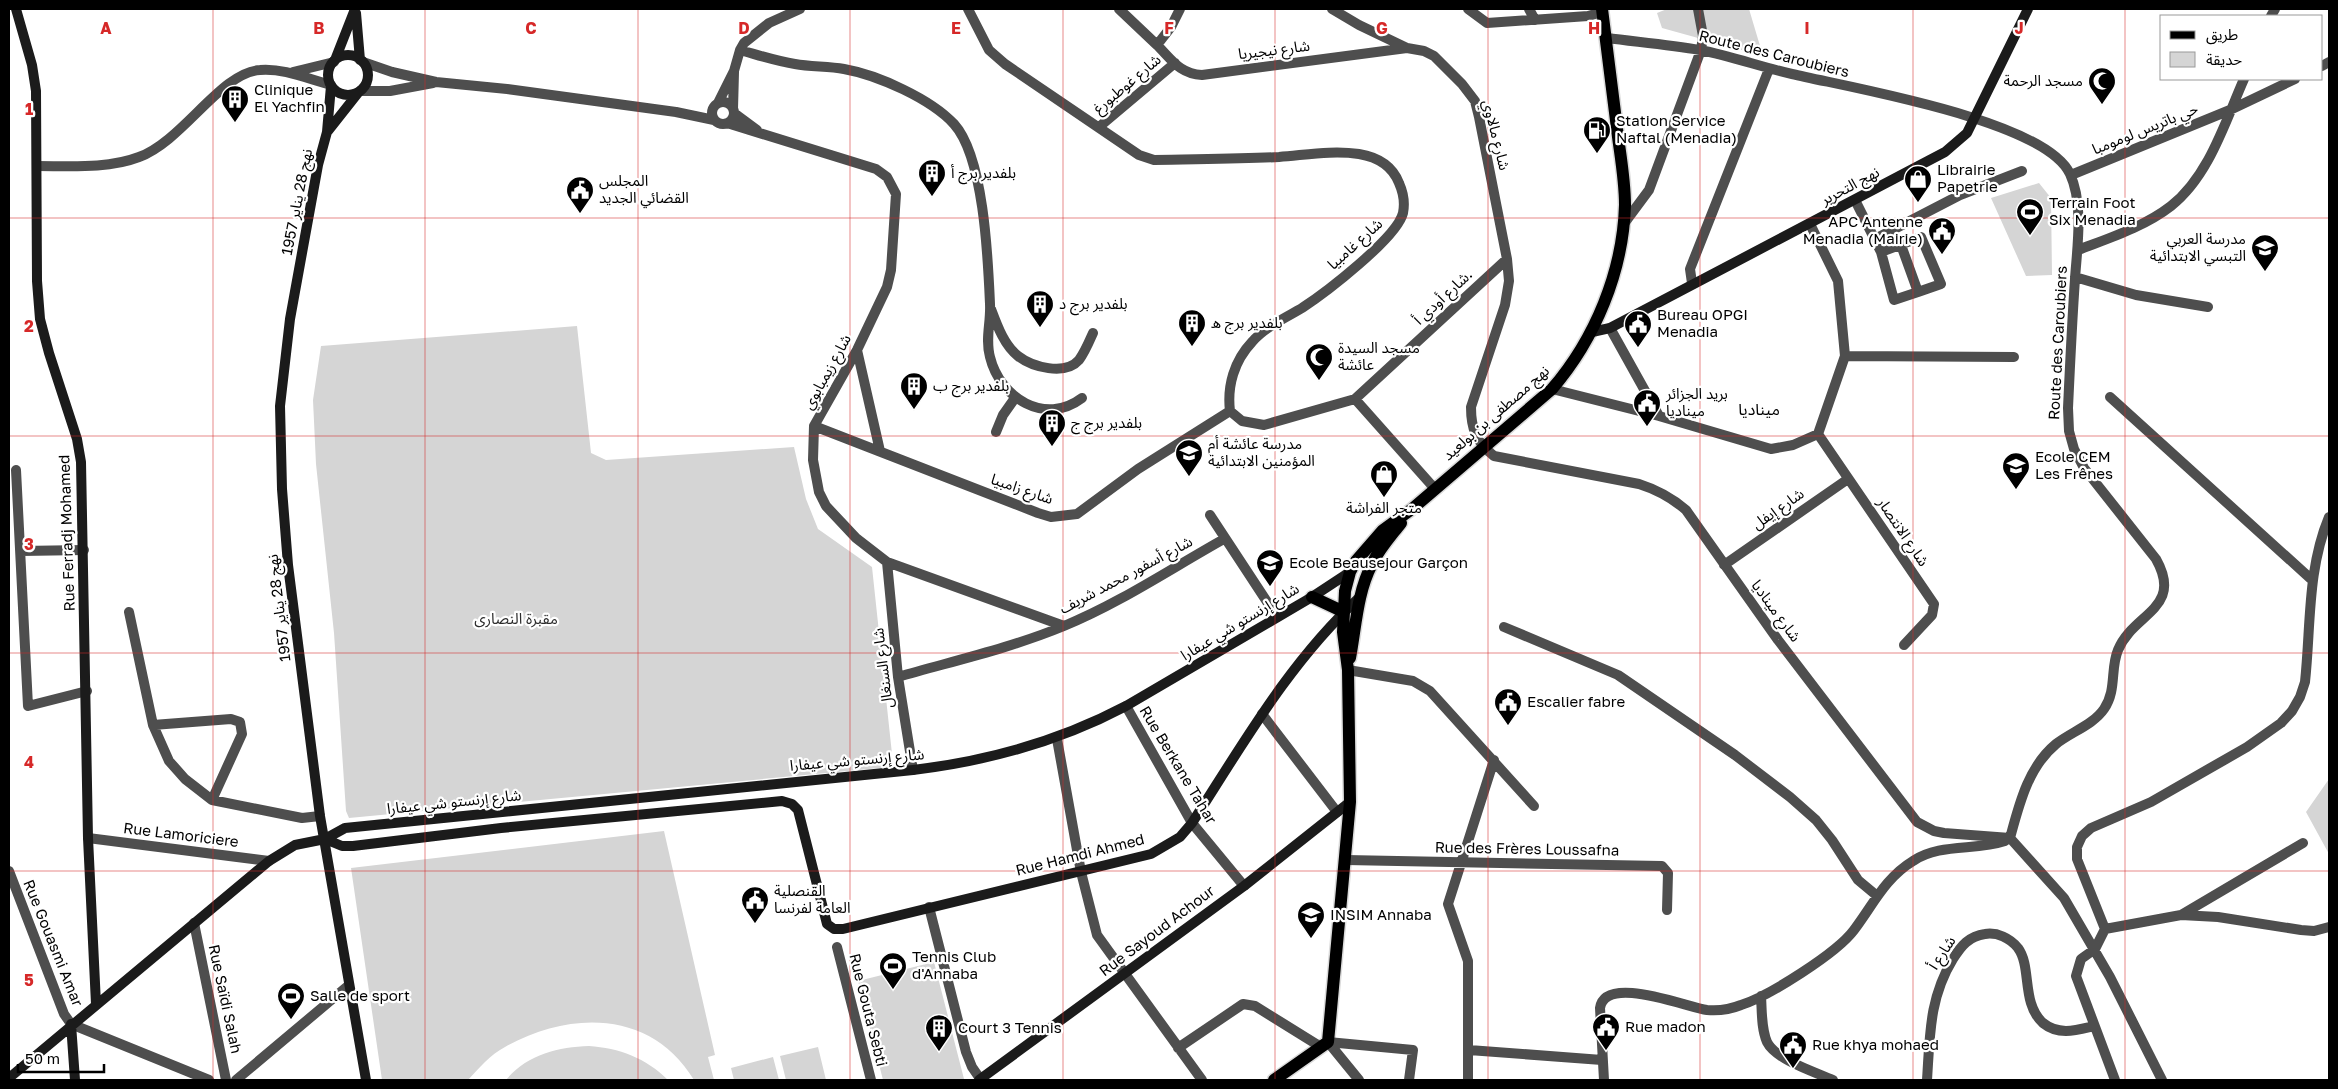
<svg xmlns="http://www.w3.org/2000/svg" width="2338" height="1089" font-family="'Golos Text','Noto Sans Arabic',sans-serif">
  <rect width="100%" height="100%" fill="#fff"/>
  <path fill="#d5d5d5" d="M1667,9H1749L1763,56L1662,28L1657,13Z
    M2039,183L2051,198L2052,275L2026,276L1991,198Z
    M577,326L591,453L606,460L794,447L806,499L818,529L872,567L892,754L890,767L349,818L346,811L334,633L316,464L313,400L321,346Z
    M2329,779V854L2306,812Z
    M664,831L715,1055L708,1057L714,1080H694C652,1010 570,1010 505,1047C490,1055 479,1068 468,1080H382L351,868Z
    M934,962L964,1079L883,1080L858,981Z
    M589,1046C619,1048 646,1058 668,1080H506C526,1055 558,1047 589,1046Z
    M818,1047L826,1080H786L780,1056Z
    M773,1057L779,1080H734L731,1068Z"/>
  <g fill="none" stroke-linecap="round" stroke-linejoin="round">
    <g stroke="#dbdbdb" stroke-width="15">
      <path id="primary" d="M1312,597L1344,612
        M1350,658C1356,626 1357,593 1372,564C1379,549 1391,536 1401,523
        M1274,1080L1328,1042L1350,802L1348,670L1343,632L1345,591L1350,572L1356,561L1383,530L1412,509L1552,389C1595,339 1623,272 1625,205C1625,182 1621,159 1618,137C1613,94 1607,51 1602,9"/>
    </g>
    <path stroke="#4e4e4e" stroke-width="10" d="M968,9L989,50L1005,64L1139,155L1154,160C1196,159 1238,159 1279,157C1306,155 1332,150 1359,154C1377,157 1392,165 1399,183C1403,192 1405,203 1403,213C1397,238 1325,293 1302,308C1285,318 1265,327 1252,342C1234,361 1227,386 1230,411L1242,421L1264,425L1355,399L1435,489
      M1119,9L1157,45L1171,27L1180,9
      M1332,9L1359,25L1407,48L1424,51L1434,56L1462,84L1475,101L1479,117L1507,259L1509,281L1505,305L1471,407C1471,429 1476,442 1494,456L1639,484C1658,490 1671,497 1686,510L1778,640L1917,822L1934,831L1944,833L2010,838
      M1468,9L1487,23L1588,16L1602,12
      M1529,9L1535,20
      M2271,16L2275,9
      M1607,38C1638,42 1670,45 1700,50C1731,56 1761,67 1792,74C1851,88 2045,120 2070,174C2084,204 2077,248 2075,279C2072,322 2070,365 2068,408L2069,431L2074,449L2084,468L2156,559C2184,609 2133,613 2118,650C2110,669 2117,690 2104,709C2093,725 2071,732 2056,744C2028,767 2019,805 2010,838
      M1157,45C1172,60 1180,74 1202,75L1407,48
      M740,50C758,55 776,61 795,64C811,67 828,66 844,69C878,75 931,99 954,124C984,157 988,259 990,304C991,323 985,338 990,357C1000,398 1045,426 1082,398
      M363,62L392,72L436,82L507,89L676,112L714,120
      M2322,66L2329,62
      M293,72L334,62
      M360,91H390L433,83
      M712 113a11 11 0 1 1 22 0a11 11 0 1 1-22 0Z
      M718,103L734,71L740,50L744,43L769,23L800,9
      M733,109L734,72
      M734,113L757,130
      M727,123L876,169L887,177L896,194L891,270L887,287L857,350L814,426L813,460L819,492L826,506L856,538L887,562L1064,626
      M1099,127L1175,63
      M37,166C70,166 108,169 139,157C183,141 221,72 260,70C284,68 308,79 331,85
      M2071,175L2230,110L2295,79
      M1855,200L1881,252L1894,300L1918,292
      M1623,225L1649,190L1701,50L1703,36L1698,9
      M1875,239L1960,195L2022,171
      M2078,250C2109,238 2144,227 2171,206C2209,176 2225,122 2244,79
      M1881,252L1921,237L1941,284L1918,292L1901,245
      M2075,277L2136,295L2208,307
      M1692,283L1690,269L1769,69
      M991,309C997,325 1004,345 1018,356C1032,367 1065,376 1079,360C1085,352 1089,342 1093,333
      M1610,328L1659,416
      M857,350L880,451
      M1845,356L2014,357
      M1552,389L1659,416L1771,449L1793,445L1818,434L1845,356L1838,281L1810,224
      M2110,397L2311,579
      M1355,399L1507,259
      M814,426L1038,513L1051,517L1077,514L1138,469L1230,411
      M996,432L1003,415L1015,398
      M1818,434L1934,604L1932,615L1904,645
      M16,470L28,706L87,691
      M1210,515L1277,617
      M21,551L84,550
      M887,562L898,677L913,770
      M1724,565L1848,479
      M129,612L153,725L169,761L185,779L212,800L302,818L320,816
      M1504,627L1618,675L1735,755L1790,797L1816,820L1832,840L1858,880L1876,895
      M1348,670L1413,681L1430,691L1534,806
      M898,677C953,661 1011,648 1064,626C1120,603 1172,568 1224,539
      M1126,706L1192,823L1244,886
      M1262,714L1337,812
      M153,725L231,719L240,722L242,734L212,800
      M1057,739L1081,872L1097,935L1202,1080
      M88,838L269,861
      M2010,838L2064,898L2110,977L2162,1080
      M1346,860L1662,866L1668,873L1667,910
      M9,871L64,1014L71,1024L209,1080
      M929,907L966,1052L972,1067L981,1080
      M2181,915L2303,843
      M194,923L226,1080
      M2105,929L2181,915L2218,917L2301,930L2314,931L2329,927
      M837,947L871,1080
      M1761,996C1762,1010 1761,1028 1767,1042C1776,1060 1815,1072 1833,1080
      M1328,1042L1413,1050L1409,1080
      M1328,1042L1359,1080
      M1178,1048L1243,1004L1255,1006L1321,1047
      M1469,1050L1602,1060
      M236,1080L349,985
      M1468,1080V961L1448,904L1494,760
      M1604,1080L1600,1008C1605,974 1686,1007 1707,1010C1718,1011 1731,1009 1741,1005C1769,996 1837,953 1854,930C1873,905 1885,878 1913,861C1940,843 1975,851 2005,841
      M1927,1080C1930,1036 1929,998 1953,959C1961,946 1969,936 1985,934C1997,932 2010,938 2018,948C2032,967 2021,1003 2043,1023C2059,1036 2077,1030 2094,1026
      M2115,1080L2076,976L2081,959L2095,949L2105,929L2077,859V847L2082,836L2091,828L2151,802L2247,747L2281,723L2292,711L2300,697L2305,682C2311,626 2307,570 2329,517"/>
    <path stroke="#1b1b1b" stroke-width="10" d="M16,9L32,65L36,91L37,281L40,319L49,353L77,439L81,462L88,838L96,1004
      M356,13L360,60
      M328 75a20 20 0 1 1 40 0a20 20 0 1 1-40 0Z
      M335,60L355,9
      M331,86L327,132L318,165L290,319L280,406L282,489L288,565L320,816L366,1080
      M328,131L358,93
      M1592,332L1610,328L1945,152L1967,133L2028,9
      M325,839L342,846H353L501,828L782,801L792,804L798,810L827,924L834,929H843L1151,854L1180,837L1192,823C1243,744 1290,661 1360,597
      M71,1024L75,1080
      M9,1078L269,861L295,845L325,839L345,828L913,770C988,761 1058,742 1126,706L1312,597L1350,572
      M979,1080L1244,886L1350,802"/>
    <use href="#primary" stroke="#000" stroke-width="12"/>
  </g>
  <path fill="none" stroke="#d62828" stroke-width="1" stroke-opacity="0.55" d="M213,9V1080M425,9V1080M638,9V1080M850,9V1080M1063,9V1080M1275,9V1080M1488,9V1080M1700,9V1080M1913,9V1080M2125,9V1080M9,218H2329M9,436H2329M9,653H2329M9,871H2329"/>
  <defs>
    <g id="mosque-pin" transform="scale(1.4375)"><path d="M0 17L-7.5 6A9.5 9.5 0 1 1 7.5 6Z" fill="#000" stroke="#fff"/><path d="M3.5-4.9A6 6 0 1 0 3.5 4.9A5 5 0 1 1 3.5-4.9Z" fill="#fff"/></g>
    <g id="building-pin" transform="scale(1.4375)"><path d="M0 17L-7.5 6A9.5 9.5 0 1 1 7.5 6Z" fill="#000" stroke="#fff"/><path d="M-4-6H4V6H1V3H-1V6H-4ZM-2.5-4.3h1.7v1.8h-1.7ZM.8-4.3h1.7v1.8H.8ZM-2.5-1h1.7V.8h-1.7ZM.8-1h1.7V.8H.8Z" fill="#fff"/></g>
    <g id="fuel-pin" transform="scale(1.4375)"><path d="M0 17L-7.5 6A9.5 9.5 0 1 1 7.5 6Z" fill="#000" stroke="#fff"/><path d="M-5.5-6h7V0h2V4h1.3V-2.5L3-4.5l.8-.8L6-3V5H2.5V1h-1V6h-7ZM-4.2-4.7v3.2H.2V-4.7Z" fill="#fff"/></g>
    <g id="shop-pin" transform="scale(1.4375)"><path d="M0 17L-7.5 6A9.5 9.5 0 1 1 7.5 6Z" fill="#000" stroke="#fff"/><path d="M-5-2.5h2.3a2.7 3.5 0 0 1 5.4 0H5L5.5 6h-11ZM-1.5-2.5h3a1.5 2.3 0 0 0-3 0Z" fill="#fff"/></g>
    <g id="civic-pin" transform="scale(1.4375)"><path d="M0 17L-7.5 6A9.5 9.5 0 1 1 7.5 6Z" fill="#000" stroke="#fff"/><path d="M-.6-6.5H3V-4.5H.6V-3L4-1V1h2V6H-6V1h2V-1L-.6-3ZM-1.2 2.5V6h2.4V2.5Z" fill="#fff"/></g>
    <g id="stadium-pin" transform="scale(1.4375)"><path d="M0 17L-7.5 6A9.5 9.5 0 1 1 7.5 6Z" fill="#000" stroke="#fff"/><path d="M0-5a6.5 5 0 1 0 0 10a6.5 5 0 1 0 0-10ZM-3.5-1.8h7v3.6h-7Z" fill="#fff"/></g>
    <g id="school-pin" transform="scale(1.4375)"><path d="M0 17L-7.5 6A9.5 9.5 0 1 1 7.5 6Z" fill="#000" stroke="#fff"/><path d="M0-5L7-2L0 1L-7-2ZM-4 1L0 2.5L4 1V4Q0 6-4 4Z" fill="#fff"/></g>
    <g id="university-pin" transform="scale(1.4375)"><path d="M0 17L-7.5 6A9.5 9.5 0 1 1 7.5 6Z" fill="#000" stroke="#fff"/><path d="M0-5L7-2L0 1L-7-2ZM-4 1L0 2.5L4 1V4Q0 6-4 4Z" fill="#fff"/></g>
  </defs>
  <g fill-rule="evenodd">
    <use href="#mosque-pin" x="2102" y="81"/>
    <use href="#building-pin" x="235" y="99"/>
    <use href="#fuel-pin" x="1597" y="130"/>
    <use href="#building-pin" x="932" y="173"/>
    <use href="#shop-pin" x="1918" y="179"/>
    <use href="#civic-pin" x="580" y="190"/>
    <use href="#stadium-pin" x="2030" y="212"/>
    <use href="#civic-pin" x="1942" y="231"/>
    <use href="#school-pin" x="2265" y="248"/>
    <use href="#building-pin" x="1040" y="304"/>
    <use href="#building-pin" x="1192" y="323"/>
    <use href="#civic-pin" x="1638" y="324"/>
    <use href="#mosque-pin" x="1319" y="357"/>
    <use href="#building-pin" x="914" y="386"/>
    <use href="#civic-pin" x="1647" y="403"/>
    <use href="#building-pin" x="1052" y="423"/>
    <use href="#school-pin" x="1189" y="453"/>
    <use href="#school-pin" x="2016" y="466"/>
    <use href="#shop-pin" x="1384" y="474"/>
    <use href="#school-pin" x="1270" y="563"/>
    <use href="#civic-pin" x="1508" y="702"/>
    <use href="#civic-pin" x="755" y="900"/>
    <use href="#university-pin" x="1311" y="915"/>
    <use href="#stadium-pin" x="893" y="966"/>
    <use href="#stadium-pin" x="291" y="996"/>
    <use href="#civic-pin" x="1606" y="1027"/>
    <use href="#building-pin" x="939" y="1028"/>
    <use href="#civic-pin" x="1793" y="1045"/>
  </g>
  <g text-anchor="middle" stroke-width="4.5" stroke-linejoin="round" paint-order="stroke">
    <g font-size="15" fill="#000" stroke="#fff">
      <text transform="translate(1274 50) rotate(-7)" y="5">شارع نيجيريا</text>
      <text transform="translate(1774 54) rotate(14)" y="5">Route des Caroubiers</text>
      <text transform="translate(1127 84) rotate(-40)" y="5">شارع غوطبورغ</text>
      <text transform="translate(2145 129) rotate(-22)" y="5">حي باتريس لومومبا</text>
      <text transform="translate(1496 135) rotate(76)" y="5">شارع مالاوي</text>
      <text transform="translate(1850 186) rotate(-28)" y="5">نهج التحرير</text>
      <text transform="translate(297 202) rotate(-79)" y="5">نهج 28 يناير 1957</text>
      <text transform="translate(1355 244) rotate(-42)" y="5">شارع غامبيا</text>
      <text transform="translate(1443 297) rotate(-43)" y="5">شارع أودي أ.</text>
      <text transform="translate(2058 343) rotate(-87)" y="5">Route des Caroubiers</text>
      <text transform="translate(827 372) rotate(-61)" y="5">شارع زيمبابوي</text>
      <text transform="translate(1496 413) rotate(-41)" y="5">نهج مصطفى بن بولعيد</text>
      <text transform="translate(1022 489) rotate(19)" y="5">شارع زامبيا</text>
      <text transform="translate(1778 509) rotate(-35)" y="5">شارع إيفل</text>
      <text transform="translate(1903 532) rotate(56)" y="5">شارع الانتصار</text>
      <text transform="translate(67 533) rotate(-92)" y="5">Rue Ferradj Mohamed</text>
      <text transform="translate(1126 575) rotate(-28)" y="5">شارع أسفور محمد شريف</text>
      <text transform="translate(279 608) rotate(-97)" y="5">نهج 28 يناير 1957</text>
      <text transform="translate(1776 611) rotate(54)" y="5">شارع ميناديا</text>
      <text transform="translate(1240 622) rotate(-31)" y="5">شارع إرنستو شي عيفارا</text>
      <text transform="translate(883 668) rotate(-97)" y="5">شارع السنغال</text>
      <text transform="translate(857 760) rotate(-5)" y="5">شارع إرنستو شي عيفارا</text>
      <text transform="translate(1178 765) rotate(59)" y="5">Rue Berkane Tahar</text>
      <text transform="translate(454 802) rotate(-6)" y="5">شارع إرنستو شي عيفارا</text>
      <text transform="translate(181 835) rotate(7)" y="5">Rue Lamoriciere</text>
      <text transform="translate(1527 849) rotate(1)" y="5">Rue des Frères Loussafna</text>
      <text transform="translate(1080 855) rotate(-14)" y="5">Rue Hamdi Ahmed</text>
      <text transform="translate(1157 931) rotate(-37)" y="5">Rue Sayoud Achour</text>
      <text transform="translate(53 943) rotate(68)" y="5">Rue Gouasmi Amar</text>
      <text transform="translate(1942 953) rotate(-57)" y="5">شارع أ</text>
      <text transform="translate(225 999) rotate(78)" y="5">Rue Saïdi Salah</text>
      <text transform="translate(868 1010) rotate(76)" y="5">Rue Gouta Sebti</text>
    </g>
    <g font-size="15" fill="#000" stroke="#fff" text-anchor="start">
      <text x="2083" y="86" text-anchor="end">مسجد الرحمة</text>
      <text x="254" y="95">Clinique<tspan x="254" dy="17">El Yachfin</tspan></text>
      <text x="1616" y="126">Station Service<tspan x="1616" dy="17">Naftal (Menadia)</tspan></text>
      <text x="1937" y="175">Librairie<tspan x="1937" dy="17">Papetrie</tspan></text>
      <text x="951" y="178">بلفدير برج أ</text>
      <text x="599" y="186">المجلس<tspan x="599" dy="17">القضائي الجديد</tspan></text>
      <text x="2049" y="208">Terrain Foot<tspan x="2049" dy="17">Six Menadia</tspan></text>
      <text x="1923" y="227" text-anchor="end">APC Antenne<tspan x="1923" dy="17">Menadia (Mairie)</tspan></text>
      <text x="2246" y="244" text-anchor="end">مدرسة العربي<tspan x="2246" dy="17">التبسي الابتدائية</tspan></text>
      <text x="1059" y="309">بلفدير برج د</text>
      <text x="1657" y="320">Bureau OPGI<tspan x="1657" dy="17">Menadia</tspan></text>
      <text x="1211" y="328">بلفدير برج ه</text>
      <text x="1338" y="353">مسجد السيدة<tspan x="1338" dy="17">عائشة</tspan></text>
      <text x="933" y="391">بلفدير برج ب</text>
      <text x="1666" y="399">بريد الجزائر<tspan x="1666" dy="17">ميناديا</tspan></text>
      <text x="1071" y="428">بلفدير برج ج</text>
      <text x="1208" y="449">مدرسة عائشة أم<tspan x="1208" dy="17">المؤمنين الابتدائية</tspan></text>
      <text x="2035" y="462">Ecole CEM<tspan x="2035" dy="17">Les Frênes</tspan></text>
      <text x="1384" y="513" text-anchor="middle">متجر الفراشة</text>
      <text x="1289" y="568">Ecole Beausejour Garçon</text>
      <text x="1527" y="707">Escalier fabre</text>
      <text x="774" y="896">القنصلية<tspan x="774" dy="17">العامة لفرنسا</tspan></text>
      <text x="1330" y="920">INSIM Annaba</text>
      <text x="912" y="962">Tennis Club<tspan x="912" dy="17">d'Annaba</tspan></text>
      <text x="310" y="1001">Salle de sport</text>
      <text x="1625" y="1032">Rue madon</text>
      <text x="958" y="1033">Court 3 Tennis</text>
      <text x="1812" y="1050">Rue khya mohaed</text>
    </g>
    <g font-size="15" fill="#2c2c2c" stroke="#fff">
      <text x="516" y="624">مقبرة النصارى</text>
    </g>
    <g font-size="16" fill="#000" stroke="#fff">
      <text x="1759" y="415">ميناديا</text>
    </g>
  </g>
  <g font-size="16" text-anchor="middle" font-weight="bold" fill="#d62828" stroke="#fff" stroke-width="4.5" stroke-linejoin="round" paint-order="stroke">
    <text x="106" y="34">A</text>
    <text x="319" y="34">B</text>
    <text x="531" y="34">C</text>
    <text x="744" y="34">D</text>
    <text x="956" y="34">E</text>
    <text x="1169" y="34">F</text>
    <text x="1382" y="34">G</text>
    <text x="1594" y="34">H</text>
    <text x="1807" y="34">I</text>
    <text x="2019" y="34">J</text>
    <text x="29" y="115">1</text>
    <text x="29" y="332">2</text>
    <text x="29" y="550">3</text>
    <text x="29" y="768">4</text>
    <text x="29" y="986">5</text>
  </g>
  <rect width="2338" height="1089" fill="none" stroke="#000000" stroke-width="20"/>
  <rect x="2160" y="15" width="162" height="65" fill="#ffffff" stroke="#999999"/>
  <rect x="2170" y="31" width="25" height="8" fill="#000000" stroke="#999999"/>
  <text x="2206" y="40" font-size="15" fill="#000000">طريق</text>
  <rect x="2170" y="52" width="25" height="15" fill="#d5d5d5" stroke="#999999"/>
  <text x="2206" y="65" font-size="15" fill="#000000">حديقة</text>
  <path d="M18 1064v8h86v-8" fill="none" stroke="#000000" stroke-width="2.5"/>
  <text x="25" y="1064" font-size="15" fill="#000000" stroke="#ffffff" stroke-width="4" paint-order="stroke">50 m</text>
</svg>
